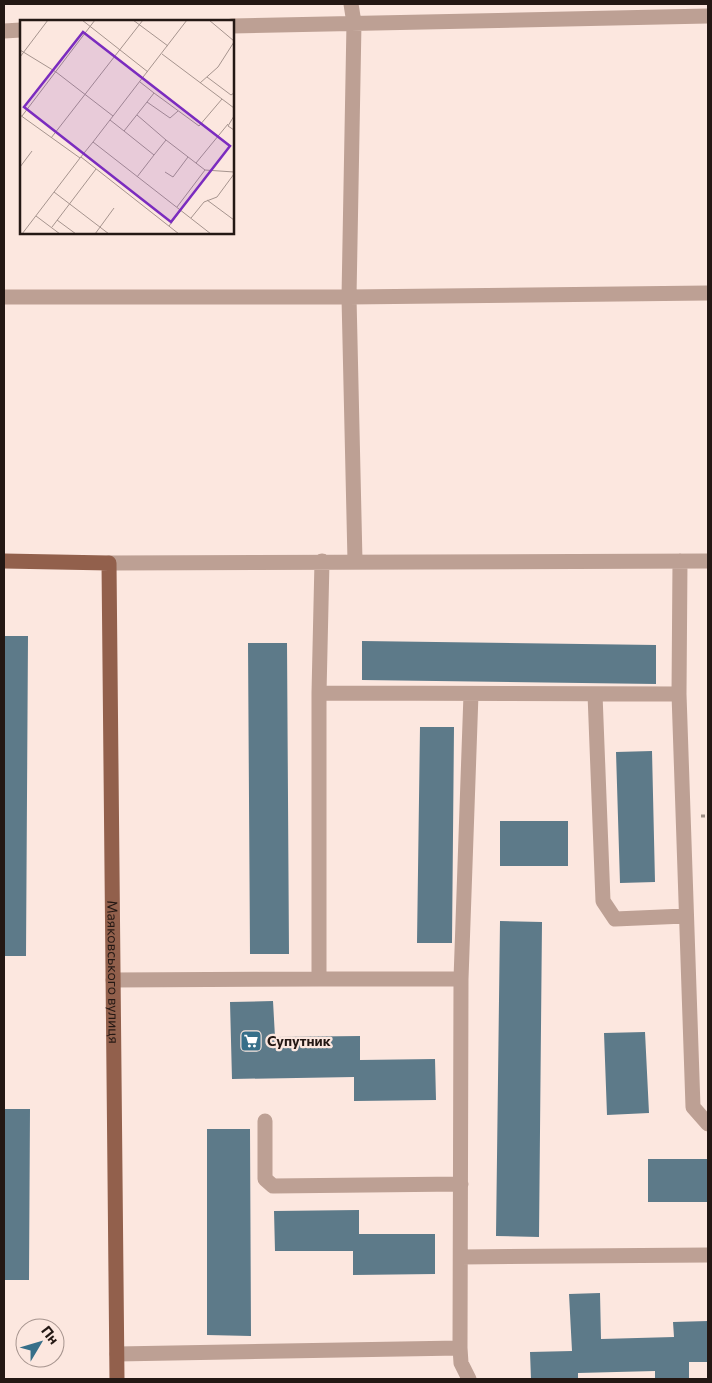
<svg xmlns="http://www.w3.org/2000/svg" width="712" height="1383" font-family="Commissioner,sans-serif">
  <rect width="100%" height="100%" fill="#fce7df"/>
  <path fill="#5d7a89" d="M4,636H28L26,956H4Z
    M362,641L656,645V684L362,680Z
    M248,643H287L289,954H250Z
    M420,727H454L452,943H417Z
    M652,751L655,882L620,883L616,752Z
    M500,821H568V866H500Z
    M500,921L542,922L539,1237L496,1236Z
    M273,1001L275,1037L360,1036V1060L435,1059L436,1100L354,1101V1077L232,1079L230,1002Z
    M645,1032L649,1113L607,1115L604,1033Z
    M4,1109H30L29,1280H4Z
    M207,1129H250L251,1336L207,1335Z
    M648,1159H708V1202H648Z
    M359,1210V1234H435V1274L353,1275V1251H275L274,1211Z
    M600,1293L601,1339L674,1337L673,1322L708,1321V1362H689V1379H655V1371L578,1373V1379H531L530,1352L572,1351L569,1294Z"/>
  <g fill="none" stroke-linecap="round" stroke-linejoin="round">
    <path stroke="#9e8d86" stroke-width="3" stroke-dasharray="4 2.5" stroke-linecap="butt" d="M701,816H708"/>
    <path stroke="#bda094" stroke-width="15" d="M351,4L354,23L349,297L355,561
      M232,26L708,16
      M4,31L21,30
      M4,297H349L708,293
      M322,561L319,693L679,694L680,561
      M109,563L708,561
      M595,694L603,901L615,919L685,916
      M679,694L693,1107L708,1124
      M461,979L471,694
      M113,980L319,979
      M265,1121V1179L273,1186L461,1184
      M461,1257L708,1255
      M460,1348L461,1363L469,1379
      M117,1354L460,1348L461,979H319V693"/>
    <path stroke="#92604c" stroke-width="15" id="s1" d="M4,561L109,563L117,1379"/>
  </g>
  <defs>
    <g id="supermarket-square" transform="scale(1.125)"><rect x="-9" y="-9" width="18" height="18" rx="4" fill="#376f89" stroke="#fce7df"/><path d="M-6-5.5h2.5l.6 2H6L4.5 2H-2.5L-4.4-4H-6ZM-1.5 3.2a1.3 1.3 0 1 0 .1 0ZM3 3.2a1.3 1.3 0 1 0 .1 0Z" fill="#fff"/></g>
  </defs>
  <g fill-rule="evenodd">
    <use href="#supermarket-square" x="251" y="1041"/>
  </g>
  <g text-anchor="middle" stroke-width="4.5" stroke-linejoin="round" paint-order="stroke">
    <g font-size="14" fill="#241814" stroke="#fce7df">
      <text dy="5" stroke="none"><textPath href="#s1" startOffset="514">Маяковського вулиця</textPath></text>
    </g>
    <g font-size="14" font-weight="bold" fill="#241814" stroke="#fce7df" text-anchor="start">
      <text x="267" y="1046">Супутник</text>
    </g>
  </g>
  <g transform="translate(20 20)">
    <rect width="214" height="214" fill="#fce7df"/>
    <path fill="none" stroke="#a6948e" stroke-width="1" d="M62,0L128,52M113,0L148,26M189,0L214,21M0,30L36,52L93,96M142,34L214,88M0,37L28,0M187,57L211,75L214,73M180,63L198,47L214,22M134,73L179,106L202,79M127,82L150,98L158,91M0,95L60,138L73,122L191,214M117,95L146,120M2,96L75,0M214,96L208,106L214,110M90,100L104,111L127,82L134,73L120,62M104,111L134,135L146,120L185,150L157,187M31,118L123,0M73,122L167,0M61,137L159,214M176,143L208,104M0,147L12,131M185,150L214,152M145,152L153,157L168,137M117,157L134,135M34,172L89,214M187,180L214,200M16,196L40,214M171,198L184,182L197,177L214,154M37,200L56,214M149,206L161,190M32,207L76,149M2,214L60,138M75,214L94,188"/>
    <path fill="#7b2cbf" fill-opacity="0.15" stroke="#7b2cbf" stroke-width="2.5" d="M63,12L210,126L151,202L4,87Z"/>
    <rect width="214" height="214" fill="none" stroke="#241814" stroke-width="2.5"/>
  </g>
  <rect width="712" height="1383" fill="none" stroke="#241814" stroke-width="10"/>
  <g transform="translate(40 1343) rotate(52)"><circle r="24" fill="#fce7df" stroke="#a6948e"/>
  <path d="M0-4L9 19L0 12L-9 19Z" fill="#376f89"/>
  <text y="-8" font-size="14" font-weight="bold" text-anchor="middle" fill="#241814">Пн</text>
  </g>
</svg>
